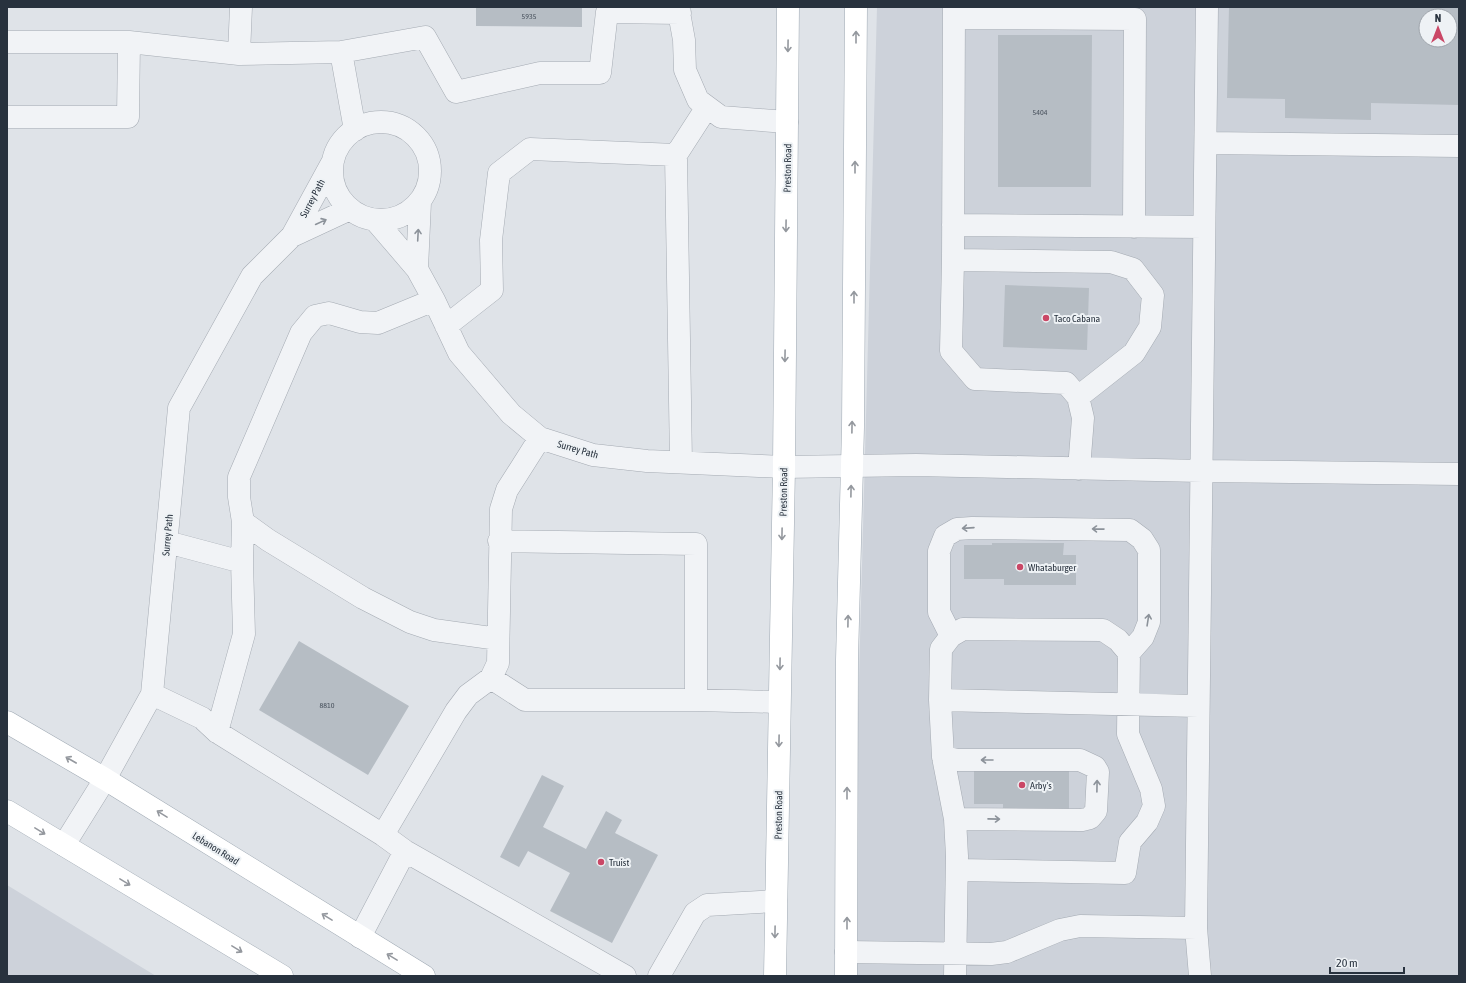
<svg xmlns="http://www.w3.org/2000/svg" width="1466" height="983" font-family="'Asap Condensed',sans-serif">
  <rect width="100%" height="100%" fill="#dfe3e8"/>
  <path fill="#cdd2da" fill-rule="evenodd" d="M877,7H1459V976H851ZM1426,16H1450V40H1426Z
    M7,885L156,976H7Z"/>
  <path fill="#b6bdc4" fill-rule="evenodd" d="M476,7H582V27L476,26Z
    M1229,7H1459V105L1371,103V120L1285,118V99L1227,98ZM1426,16H1450V40H1426Z
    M998,35H1092L1091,187H998Z
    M1005,285L1089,288L1087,350L1003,347Z
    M992,543H1064L1063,555H1076V585H1004V579H964V545H992Z
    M299,641L409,706L368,775L259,710Z
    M1069,766V809L1003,810V804H974V767Z
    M542,775L564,786L543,827L586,849L606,811L622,820L615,833L658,855L612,943L550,911L570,873L528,851L519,867L500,857Z"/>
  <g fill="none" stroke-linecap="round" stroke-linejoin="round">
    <g stroke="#a4aab2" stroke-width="23">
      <path id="minor" d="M678,7L684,40L685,70L698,100L721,117L787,122
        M954,7L953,260L951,351L975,379L1066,383L1078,397L1083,418L1079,469
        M954,18L1135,19L1134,227
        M7,42H129
        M239,54L241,7
        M7,117H128L129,42L239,54L341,52
        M332 171a49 49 0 1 1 98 0a49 49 0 1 1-98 0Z
        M355,130L341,52L425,37L456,92L540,73H600L607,12L680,13
        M1206,143L1459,146
        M676,155L681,462
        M375,220L417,269L434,300L459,353L511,414L540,438L593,455L647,461L784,467L916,465L1202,471L1459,474
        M953,225L1204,227
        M292,236L350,209
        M953,260L1111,262L1133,269L1153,295L1150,327L1134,353L1078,397
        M417,269L420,202
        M446,326L492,290L491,240L499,173L530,149L676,155L707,107
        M243,522L268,540L363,598L410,622L434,630L498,639
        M167,542L242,562L244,634L217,732
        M242,562L243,522L239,497V477L301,333L315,316L329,313L360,322L378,323L434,300
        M951,636L939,612V551L945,536L957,529L972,528L1130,530L1142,539L1149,550V622L1143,637L1129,653
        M491,678L525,700H696V544L499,541
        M152,694L202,718L217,732L383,835L405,851L625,976
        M696,700L779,702
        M940,700L1198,706
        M943,757L958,760H1080L1095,767L1098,772L1096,811L1090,818L1082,820L955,819
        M383,835L456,711L468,695L491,678L498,663L501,509L507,490L540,438
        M64,845L105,779L152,694L179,408L252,276L292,236L333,161
        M360,937L405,851
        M846,952L991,954L1007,952L1060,930L1080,926L1196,928
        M659,976L695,913L707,905L776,901
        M955,976L957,856L955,819L943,757L940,700L941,649L951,636L963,629L1103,630L1118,640L1129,653L1128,734L1151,789L1154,806L1147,822L1130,842L1125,873L957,870
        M1200,976L1196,928L1207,7"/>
    </g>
    <g stroke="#9fa9b3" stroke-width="23">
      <path id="major" d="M7,722L105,779L424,976
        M7,811L282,976
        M775,976L784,467L788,7
        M846,976L847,660L853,427L856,7"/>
    </g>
    <use href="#minor" stroke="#f1f3f6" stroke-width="22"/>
    <use href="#major" stroke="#fff" stroke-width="22"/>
  </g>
  <defs><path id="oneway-shaft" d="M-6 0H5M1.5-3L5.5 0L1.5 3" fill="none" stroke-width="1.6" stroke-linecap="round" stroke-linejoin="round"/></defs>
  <g stroke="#94989e">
    <use href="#oneway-shaft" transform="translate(856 37) rotate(-90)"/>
    <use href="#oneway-shaft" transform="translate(788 46) rotate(91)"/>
    <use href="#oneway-shaft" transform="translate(855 167) rotate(-90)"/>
    <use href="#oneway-shaft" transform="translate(786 226) rotate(91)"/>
    <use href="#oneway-shaft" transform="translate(854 297) rotate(-90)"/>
    <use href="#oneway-shaft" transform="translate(785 356) rotate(91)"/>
    <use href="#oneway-shaft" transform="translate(852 427) rotate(-89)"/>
    <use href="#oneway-shaft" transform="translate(851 491) rotate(-89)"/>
    <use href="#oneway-shaft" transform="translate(782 534) rotate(91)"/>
    <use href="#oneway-shaft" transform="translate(848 621) rotate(-89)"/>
    <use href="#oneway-shaft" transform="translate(780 664) rotate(91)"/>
    <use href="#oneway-shaft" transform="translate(779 741) rotate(91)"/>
    <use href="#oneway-shaft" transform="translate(71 760) rotate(-150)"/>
    <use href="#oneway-shaft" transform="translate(847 793) rotate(-90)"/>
    <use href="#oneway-shaft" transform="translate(162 814) rotate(-148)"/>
    <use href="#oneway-shaft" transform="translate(40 831) rotate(31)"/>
    <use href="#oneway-shaft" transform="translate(125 882) rotate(31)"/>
    <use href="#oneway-shaft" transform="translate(327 917) rotate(-148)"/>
    <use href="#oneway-shaft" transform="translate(847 923) rotate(-90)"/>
    <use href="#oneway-shaft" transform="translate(775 932) rotate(91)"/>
    <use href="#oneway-shaft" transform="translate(237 949) rotate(31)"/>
    <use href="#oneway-shaft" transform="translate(392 957) rotate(-149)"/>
  </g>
  <g stroke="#8c929a">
    <use href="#oneway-shaft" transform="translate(321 222) rotate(-25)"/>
    <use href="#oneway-shaft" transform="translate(418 235) rotate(-87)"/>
    <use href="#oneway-shaft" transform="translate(968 528) rotate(176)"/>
    <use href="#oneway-shaft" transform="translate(1098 529) rotate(-179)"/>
    <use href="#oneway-shaft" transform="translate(1148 620) rotate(-81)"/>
    <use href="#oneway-shaft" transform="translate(987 760) rotate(180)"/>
    <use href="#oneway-shaft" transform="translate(1097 786) rotate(-89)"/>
    <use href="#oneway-shaft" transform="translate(994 819) rotate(1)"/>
  </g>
  <g fill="#ca4766" stroke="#eef2f5" stroke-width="1.5">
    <circle cx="1046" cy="318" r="4"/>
    <circle cx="1020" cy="567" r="4"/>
    <circle cx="1022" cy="785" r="4"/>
    <circle cx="601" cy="862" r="4"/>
  </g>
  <g text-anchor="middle" stroke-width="4" stroke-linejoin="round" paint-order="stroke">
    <g font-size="8" fill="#4c5560">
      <text x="529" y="19">5935</text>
      <text x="1040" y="115">5404</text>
      <text x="327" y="708">8810</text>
    </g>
    <g font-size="10" fill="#28323e" stroke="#eef2f5">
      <text transform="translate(787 168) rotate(-89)" y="4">Preston Road</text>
      <text transform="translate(312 198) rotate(-62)" y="4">Surrey Path</text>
      <text transform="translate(578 449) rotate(16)" y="4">Surrey Path</text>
      <text transform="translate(783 492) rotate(-89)" y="4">Preston Road</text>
      <text transform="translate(167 535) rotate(-85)" y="4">Surrey Path</text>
      <text transform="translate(778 815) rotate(-89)" y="4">Preston Road</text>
      <text transform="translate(216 848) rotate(32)" y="4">Lebanon Road</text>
    </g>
    <g font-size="10" fill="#28323e" stroke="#eef2f5" text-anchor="start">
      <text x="1054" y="322">Taco Cabana</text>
      <text x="1028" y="571">Whataburger</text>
      <text x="1030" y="789">Arby's</text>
      <text x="609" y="866">Truist</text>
    </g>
  </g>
  <rect width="1466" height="983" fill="none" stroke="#28323e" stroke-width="16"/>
  <g transform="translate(1438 28)"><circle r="19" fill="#eef2f5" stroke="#9fa5ac"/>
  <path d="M0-3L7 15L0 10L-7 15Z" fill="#ca4766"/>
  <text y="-6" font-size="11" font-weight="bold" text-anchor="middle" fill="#28323e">N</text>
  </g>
  <path d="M1330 967v6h74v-6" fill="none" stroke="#28323e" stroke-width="2"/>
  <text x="1336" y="967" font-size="12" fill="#28323e" stroke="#eef2f5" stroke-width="3" paint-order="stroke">20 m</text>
</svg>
